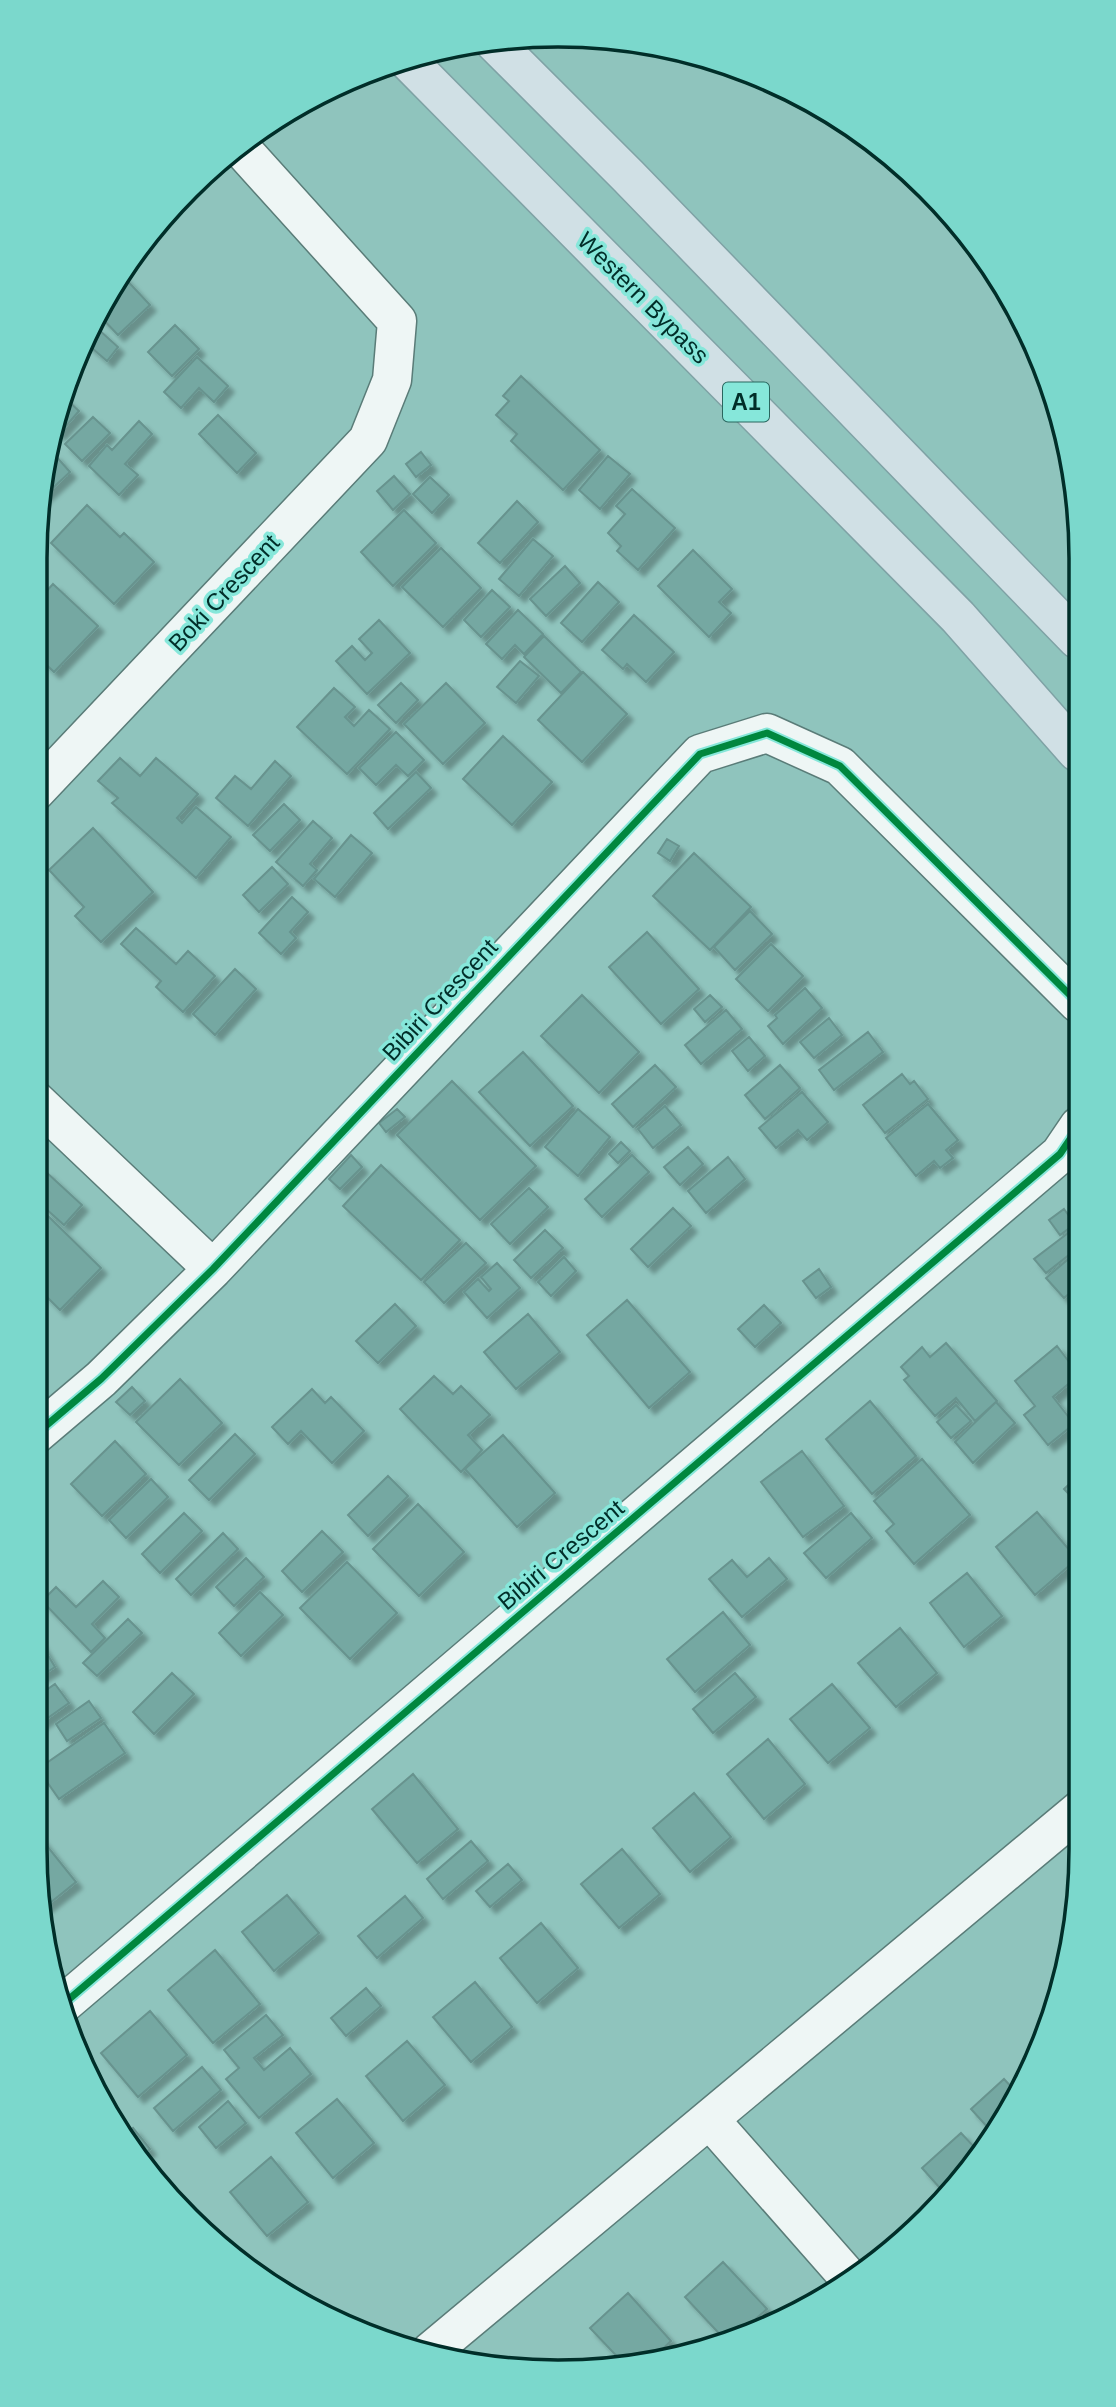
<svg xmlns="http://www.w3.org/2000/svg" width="1116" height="2407" font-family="Helvetica,sans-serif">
  <defs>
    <filter id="shadow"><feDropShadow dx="6" dy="6" stdDeviation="2" flood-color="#0004"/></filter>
  </defs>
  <rect width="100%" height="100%" fill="#8fc4bd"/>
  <path fill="#74a8a2" stroke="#67938e" stroke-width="2" filter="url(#shadow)" d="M852,129L876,143L880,146L850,134Z
    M120,273L150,305L118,335L98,314Z
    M175,325L199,349L172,376L148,352Z
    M98,329L118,347L107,361L86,343Z
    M197,357L228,386L214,402L199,388L181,408L164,392Z
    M521,376L600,450L563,490L511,441L517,434L496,415L509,401L503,396Z
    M63,396L79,411L59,434L53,429Z
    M218,415L256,453L237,473L199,434Z
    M93,417L110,433L82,461L65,444Z
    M139,421L152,434L125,464L138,475L119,495L89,466L107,445L112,450Z
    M421,452L431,465L416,477L406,464Z
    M54,454L70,472L41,499L44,462Z
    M608,456L630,474L600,509L579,490Z
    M394,476L410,494L393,510L377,491Z
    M430,477L449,495L432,513L413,494Z
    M632,489L675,528L638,570L617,551L621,546L608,533L625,514L616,506Z
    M517,501L538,522L500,563L478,543Z
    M87,505L120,537L124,533L154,562L114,604L51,543Z
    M404,510L436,543L393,586L361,552Z
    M533,539L553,556L519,596L499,579Z
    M441,548L481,588L443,627L402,587Z
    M693,550L732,589L719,602L731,613L709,637L658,586Z
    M565,566L580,583L546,616L530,599Z
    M598,582L619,602L582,642L561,623Z
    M53,584L98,626L54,672L35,654V604Z
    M492,590L510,607L481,637L464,620Z
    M518,610L543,634L524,654L515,645L502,659L486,644Z
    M634,615L674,652L646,682L627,664L623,669L602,650Z
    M379,620L410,653L367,694L336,661L352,646L365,660L372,653L359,639Z
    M544,636L581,672L561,693L524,657Z
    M520,661L539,676L516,703L497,687Z
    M583,672L627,714L582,762L538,720Z
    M401,683L418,700L396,723L378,705Z
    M446,683L485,723L443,764L404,724Z
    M334,688L355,707L345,717L354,726L369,710L390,729L347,774L297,727Z
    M396,732L424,760L408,776L396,765L376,785L359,768Z
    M503,736L552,782L512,825L463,779Z
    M120,758L140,776L156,758L198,794L177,818L182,823L196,807L231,837L196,878L112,803L118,798L98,781Z
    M275,761L291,776L248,826L216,798L235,776L251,789Z
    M416,772L431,788L388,829L374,813Z
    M284,804L300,820L270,851L253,835Z
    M313,821L332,838L310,864L317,870L303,886L276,862Z
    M93,828L153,892L101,942L75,916L84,907L49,870Z
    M351,835L372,853L335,897L314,879Z
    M667,839L679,846L670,861L658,853Z
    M694,853L751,907L710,950L653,896Z
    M272,867L288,884L259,912L243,895Z
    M292,897L308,912L290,932L296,938L281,954L259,933Z
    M750,911L772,934L735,970L714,947Z
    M136,928L176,964L188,951L215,976L183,1012L156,987L161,981L121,944Z
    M647,932L699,989L661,1024L609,967Z
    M771,944L803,976L768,1011L736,979Z
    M235,969L256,989L215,1035L193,1014Z
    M805,988L822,1008L783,1044L768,1026L777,1018L775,1015Z
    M582,995L639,1052L599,1093L541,1036Z
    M710,995L722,1007L705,1022L694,1009Z
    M726,1010L742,1029L701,1064L685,1045Z
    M829,1018L842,1035L814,1058L800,1042Z
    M868,1032L883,1052L834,1090L819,1070Z
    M749,1037L765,1056L748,1071L732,1051Z
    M523,1052L573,1106L530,1146L479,1092Z
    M655,1065L676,1087L633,1127L612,1104Z
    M780,1065L800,1088L765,1119L745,1095Z
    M902,1074L910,1084L914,1081L928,1099L885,1133L863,1105Z
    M452,1081L536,1166L480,1220L397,1135Z
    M802,1092L828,1122L807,1140L798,1130L776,1148L759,1128Z
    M928,1104L958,1140L946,1150L953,1158L940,1168L934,1161L916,1176L886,1138Z
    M665,1106L681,1125L653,1148L638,1129Z
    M397,1109L405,1117L386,1132L379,1123Z
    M578,1109L610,1137L578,1176L545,1147Z
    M621,1142L630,1151L618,1163L609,1154Z
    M688,1147L703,1164L680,1185L664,1167Z
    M351,1155L362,1167L340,1189L329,1179Z
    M632,1155L649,1172L602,1217L585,1199Z
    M728,1157L745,1179L706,1213L688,1191Z
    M381,1165L460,1240L421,1280L343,1206Z
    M45,1171L82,1205L64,1225L35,1199V1181Z
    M529,1188L548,1207L510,1244L491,1224Z
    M673,1208L691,1226L648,1267L631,1249Z
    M1064,1209L1075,1224L1060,1235L1049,1220Z
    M45,1213L101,1268L60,1310L35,1285V1223Z
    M1076,1227L1079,1247L1046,1273L1034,1259Z
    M545,1230L563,1248L531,1278L514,1260Z
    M466,1243L486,1263L444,1303L424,1282Z
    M1079,1250V1285L1064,1298L1046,1278Z
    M564,1257L576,1271L551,1296L538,1282Z
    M497,1263L520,1288L487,1318L464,1292L478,1279L489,1291L491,1289L481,1277Z
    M819,1269L831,1287L816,1298L803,1281Z
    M627,1300L690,1372L649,1408L587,1335Z
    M395,1304L416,1326L378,1363L356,1341Z
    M764,1305L781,1323L755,1347L738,1329Z
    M528,1314L560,1352L516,1389L484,1352Z
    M946,1343L997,1401L975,1421L956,1398L935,1416L904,1380L909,1376L901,1367L922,1347L930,1357Z
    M1057,1346L1079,1375L1053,1397L1074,1424L1048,1445L1024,1415L1035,1406L1015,1381Z
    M434,1376L453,1394L461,1386L490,1415L468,1435L482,1450L461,1472L400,1409Z
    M180,1379L222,1423L179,1465L136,1422Z
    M132,1387L145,1401L130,1415L116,1402Z
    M312,1389L325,1403L331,1397L364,1431L332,1463L301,1431L288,1444L272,1427Z
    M870,1401L916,1456L872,1494L826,1439Z
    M996,1402L1015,1423L973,1463L955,1442Z
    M956,1405L971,1421L951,1438L937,1422Z
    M235,1434L255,1454L209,1500L189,1480Z
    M503,1435L555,1493L517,1527L465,1469Z
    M115,1441L146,1474L102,1516L71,1484Z
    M802,1451L844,1506L803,1537L761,1482Z
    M922,1459L970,1515L914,1564L886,1531L894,1524L874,1501Z
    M1080,1474V1506L1064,1489Z
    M388,1476L408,1496L368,1536L348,1515Z
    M151,1479L168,1497L126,1538L109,1520Z
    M418,1504L464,1552L419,1596L373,1549Z
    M1037,1512L1077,1559L1035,1595L996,1547Z
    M184,1513L202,1531L160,1573L142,1554Z
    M851,1513L872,1538L826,1578L804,1553Z
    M322,1531L343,1552L302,1592L282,1571Z
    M223,1533L238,1549L191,1595L176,1579Z
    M246,1558L264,1577L234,1606L216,1587Z
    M769,1558L787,1579L742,1617L709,1579L732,1560L747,1577Z
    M347,1562L397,1613L350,1659L300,1608Z
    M967,1573L1002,1616L964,1647L930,1603Z
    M103,1581L119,1597L92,1624L105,1638L91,1652L42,1601L56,1587L76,1607Z
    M260,1592L283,1615L241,1656L219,1633Z
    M723,1612L750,1645L695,1692L667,1659Z
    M128,1619L142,1633L97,1676L83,1663Z
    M900,1628L937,1673L896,1707L858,1663Z
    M35,1634L55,1667L35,1680Z
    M172,1673L194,1694L154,1734L133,1712Z
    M735,1673L756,1697L713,1733L693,1709Z
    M55,1684L69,1703L35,1727V1698Z
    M832,1684L870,1728L828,1763L790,1719Z
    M89,1701L101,1718L67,1741L56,1724Z
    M104,1723L125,1753L59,1799L38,1769Z
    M768,1739L805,1784L764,1819L727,1774Z
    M413,1774L458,1829L417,1863L372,1809Z
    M694,1793L731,1837L690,1872L653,1828Z
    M35,1831L76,1882L45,1907L35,1849Z
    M471,1841L488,1861L443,1899L427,1879Z
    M622,1849L660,1894L619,1928L581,1884Z
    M508,1864L522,1880L490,1907L476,1891Z
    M287,1895L319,1933L274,1971L242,1932Z
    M405,1896L423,1918L377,1958L358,1936Z
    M541,1923L578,1968L537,2003L500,1958Z
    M215,1950L260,2004L213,2043L168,1990Z
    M475,1982L512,2027L471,2062L433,2017Z
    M366,1988L381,2006L346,2036L331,2018Z
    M150,2011L187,2055L138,2097L101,2053Z
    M266,2015L283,2035L254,2058L264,2070L290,2048L311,2074L259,2118L226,2079L239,2068L224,2050Z
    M407,2041L445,2085L403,2121L366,2076Z
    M202,2067L221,2090L173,2131L154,2108Z
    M1004,2079L1015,2091L991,2131L971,2109Z
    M337,2099L374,2143L333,2178L296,2133Z
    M228,2101L246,2123L216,2148L199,2127Z
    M133,2128L150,2149L139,2158L123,2136Z
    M961,2133L978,2151L948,2197L922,2168Z
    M271,2157L308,2202L267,2236L230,2192Z
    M723,2262L767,2309L728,2343L685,2297Z
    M628,2293L671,2341L648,2363L627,2367L590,2328Z"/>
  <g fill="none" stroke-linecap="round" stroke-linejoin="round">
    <g stroke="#5a7c78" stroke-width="41">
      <path id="street" d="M35,792L368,440L392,380L397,321L239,146
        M35,1100L213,1269
        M35,1435L101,1379L213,1269L700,754L767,733L840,766L1078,1003
        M61,2006L1060,1154L1079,1126
        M710,2120L849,2278"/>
    </g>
    <g stroke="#5a7c78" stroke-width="41">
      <path id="secondary" d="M430,2352L1081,1809"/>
    </g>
    <g stroke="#7fa2a5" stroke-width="41">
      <path id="highway" d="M493,41L628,176L1077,639
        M407,60L958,617L1077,752"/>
    </g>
    <use href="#street" stroke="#eef6f5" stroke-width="38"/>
    <use href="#secondary" stroke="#eef6f5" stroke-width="38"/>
    <use href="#highway" stroke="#d0e0e5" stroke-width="38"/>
    <g stroke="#86e7da" stroke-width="11">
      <path id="cycleway" d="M35,1435L101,1379L213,1269L700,754L767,733L840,766L1078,1003
        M61,2006L1060,1154L1079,1126"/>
    </g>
    <use href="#cycleway" stroke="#00873e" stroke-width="7"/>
  </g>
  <g text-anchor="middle" stroke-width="7" stroke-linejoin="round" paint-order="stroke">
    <rect fill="#86e7da" stroke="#29665e" stroke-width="2" x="723" y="382.5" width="46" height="39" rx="5"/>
    <g font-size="23" font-weight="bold" fill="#012e29">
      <text x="746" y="410">A1</text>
    </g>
    <g font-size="24" fill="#012e29" stroke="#86e7da">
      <text transform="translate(643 298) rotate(45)" y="8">Western Bypass</text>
      <text transform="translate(224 593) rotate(-47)" y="8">Boki Crescent</text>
      <text transform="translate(440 1000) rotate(-47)" y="8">Bibiri Crescent</text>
      <text transform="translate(561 1555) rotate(-40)" y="8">Bibiri Crescent</text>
    </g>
  </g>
  <path d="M0 0H1116V2407H0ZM558 47H558A511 511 0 0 1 1069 558V1849A511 511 0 0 1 558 2360H558A511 511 0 0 1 47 1849V558A511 511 0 0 1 558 47Z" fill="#7bd8cc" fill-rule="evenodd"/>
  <path fill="none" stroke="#012e29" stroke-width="3.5" d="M558 47H558A511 511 0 0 1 1069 558V1849A511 511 0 0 1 558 2360H558A511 511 0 0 1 47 1849V558A511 511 0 0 1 558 47Z"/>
</svg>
